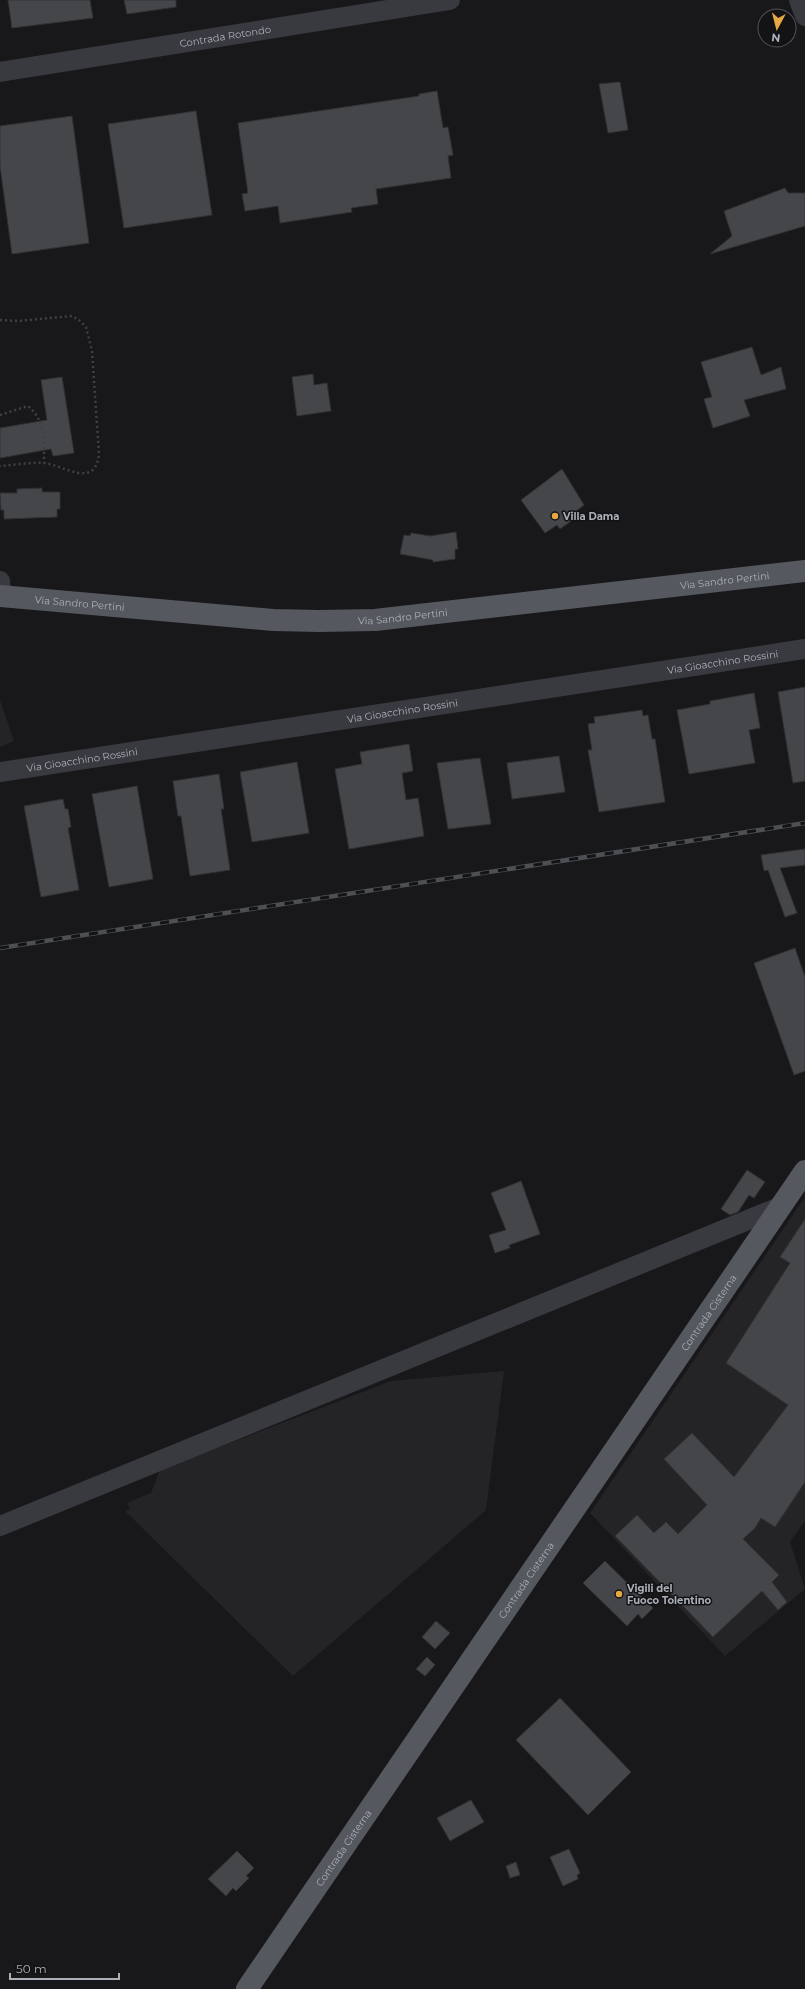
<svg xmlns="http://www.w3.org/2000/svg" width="805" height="1989" font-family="Montserrat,sans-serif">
  <rect width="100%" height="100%" fill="#18181a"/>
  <path fill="#242427" d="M0,700L14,741L0,747Z
    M805,1197V1521L790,1542L805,1589L725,1656L590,1513Z
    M504,1371L486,1510L293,1676L125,1511L130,1509L127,1503L151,1493L160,1470L391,1381Z"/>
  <path fill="#45464a" stroke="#323236" d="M8,0H90L93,18L12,28Z
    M124,0H176V7L127,14Z
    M620,82L628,130L608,133L599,84Z
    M437,91L443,128L448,127L453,155L448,156L451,178L376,189L378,204L351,208L352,212L280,223L278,206L245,211L242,194L248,193L238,123L419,96V94Z
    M196,111L212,215L124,228L108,124Z
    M72,116L89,243L12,254L0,166V126Z
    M785,188L788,193H805V226L710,254L732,236L724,211Z
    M752,347L761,375L781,367L786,389L744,400L750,416L713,428L704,399L712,397L701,362Z
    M313,374L314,385L327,383L331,411L297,416L292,377Z
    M62,377L74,453L53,456L51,449L0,458V428L47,420L41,380Z
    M562,469L584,505L575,512L578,516L560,529L557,525L545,533L521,500Z
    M42,488V492H60V509H57V517L4,519V510H1L0,493H17V489Z
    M456,532L458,549H455V559L433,562V560L400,554L404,535L410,536L411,533L430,536Z
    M805,687V781L793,783L778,692Z
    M754,693L760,728L749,730L755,763L689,774L677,710L710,704V701Z
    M642,710L643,716L648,715L652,739H655L665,802L599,812L588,750H592L588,724L595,723L594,717Z
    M409,744L413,771L402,773L406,800L418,798L424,836L349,849L335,769L362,764L360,752Z
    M559,756L565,792L512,799L507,763Z
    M480,758L491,824L448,829L437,763Z
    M297,762L309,833L252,842L240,772Z
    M219,774L224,809H221L230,870L190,876L181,816H178L173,781Z
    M137,786L153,879L109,887L92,794Z
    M63,799L65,809H68L71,827L68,828L79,890L41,897L24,806Z
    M805,849V865L780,868L797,913L785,917L768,870L764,871L761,855Z
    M795,948L805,977V1071L794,1075L754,963Z
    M747,1170L765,1182L754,1198L749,1195L738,1212L730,1215L721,1209Z
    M521,1181L540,1234L509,1245L510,1248L495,1253L489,1235L506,1230L491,1193Z
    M805,1219V1482L775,1527L761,1518L755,1528L743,1539L779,1575L772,1582L787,1602L778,1610L762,1591L713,1637L615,1536L637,1515L654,1533L666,1522L678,1534L707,1505L664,1459L692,1433L734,1477L788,1405L726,1363L790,1263L780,1257Z
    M605,1561L653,1608L642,1619L638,1614L627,1626L583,1583Z
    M436,1621L450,1633L435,1649L422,1637Z
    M427,1657L435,1665L425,1676L416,1669Z
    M560,1698L631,1772L588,1815L516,1740Z
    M471,1800L484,1822L450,1841L437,1818Z
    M569,1849L580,1873L577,1875L578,1879L563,1886L550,1857Z
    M237,1851L254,1868L246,1876L249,1878L236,1891L233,1888L226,1896L208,1879Z
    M516,1862L520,1875L510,1878L506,1866Z"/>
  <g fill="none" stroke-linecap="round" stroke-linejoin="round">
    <path stroke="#3f4146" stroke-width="2.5" stroke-dasharray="2 3" stroke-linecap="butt" d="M0,320L18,321L72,316L79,320L86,327L92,351L99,454C95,490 64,465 44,463C30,462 14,465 0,466
      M0,415L28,406C46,422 44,440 44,463"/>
    <g stroke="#393a3f" stroke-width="20">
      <path d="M799,0L805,16"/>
      <path id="s1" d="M0,72L450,0"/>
      <path d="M0,581L1,596"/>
      <path id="s2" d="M0,772L805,649"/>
      <path d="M0,1526L782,1206"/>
    </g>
    <g stroke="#55585e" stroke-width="22">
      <path id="s3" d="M0,596L273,620L319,621L375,620L805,571"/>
      <path id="s4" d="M247,1989L805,1171"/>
    </g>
    <g stroke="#4c4f54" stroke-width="4.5">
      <path id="rail" d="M0,948L805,823"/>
    </g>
    <use href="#rail" stroke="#131315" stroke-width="3" stroke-dasharray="9" stroke-linecap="butt"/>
  </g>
  <g fill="#e7a743" stroke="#131315" stroke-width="1.5">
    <circle cx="555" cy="516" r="4"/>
    <circle cx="619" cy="1594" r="4"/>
  </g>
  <g text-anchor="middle" stroke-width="3" stroke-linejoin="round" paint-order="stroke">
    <g font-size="10" fill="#abb0b9" stroke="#131315">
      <text dy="4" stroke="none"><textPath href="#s1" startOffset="228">Contrada Rotondo</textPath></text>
      <text dy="4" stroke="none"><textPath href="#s3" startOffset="728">Via Sandro Pertini</textPath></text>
      <text dy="4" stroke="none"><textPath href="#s3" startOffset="80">Via Sandro Pertini</textPath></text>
      <text dy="4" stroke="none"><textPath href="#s3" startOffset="404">Via Sandro Pertini</textPath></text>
      <text dy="4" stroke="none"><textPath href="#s2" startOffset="731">Via Gioacchino Rossini</textPath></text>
      <text dy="4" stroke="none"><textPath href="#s2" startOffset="407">Via Gioacchino Rossini</textPath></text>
      <text dy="4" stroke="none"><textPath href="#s2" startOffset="83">Via Gioacchino Rossini</textPath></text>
      <text dy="4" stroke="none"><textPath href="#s4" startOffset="819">Contrada Cisterna</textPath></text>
      <text dy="4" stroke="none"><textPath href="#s4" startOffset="495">Contrada Cisterna</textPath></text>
      <text dy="4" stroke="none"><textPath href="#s4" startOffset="171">Contrada Cisterna</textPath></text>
    </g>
    <g font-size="10" font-weight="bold" fill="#abb0b9" stroke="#131315" text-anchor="start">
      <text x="563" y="520">Villa Dama</text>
      <text x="627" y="1592">Vigili del<tspan x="627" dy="12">Fuoco Tolentino</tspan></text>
    </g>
  </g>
  <g transform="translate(777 28) rotate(187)"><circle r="19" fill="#131315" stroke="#505257"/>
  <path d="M0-3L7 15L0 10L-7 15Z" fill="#e7a743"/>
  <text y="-6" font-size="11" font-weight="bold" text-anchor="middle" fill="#abb0b9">N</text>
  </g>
  <path d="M10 1973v6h109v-6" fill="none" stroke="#abb0b9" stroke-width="2"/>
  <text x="16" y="1973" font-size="12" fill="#abb0b9" stroke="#131315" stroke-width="3" paint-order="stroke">50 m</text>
</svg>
